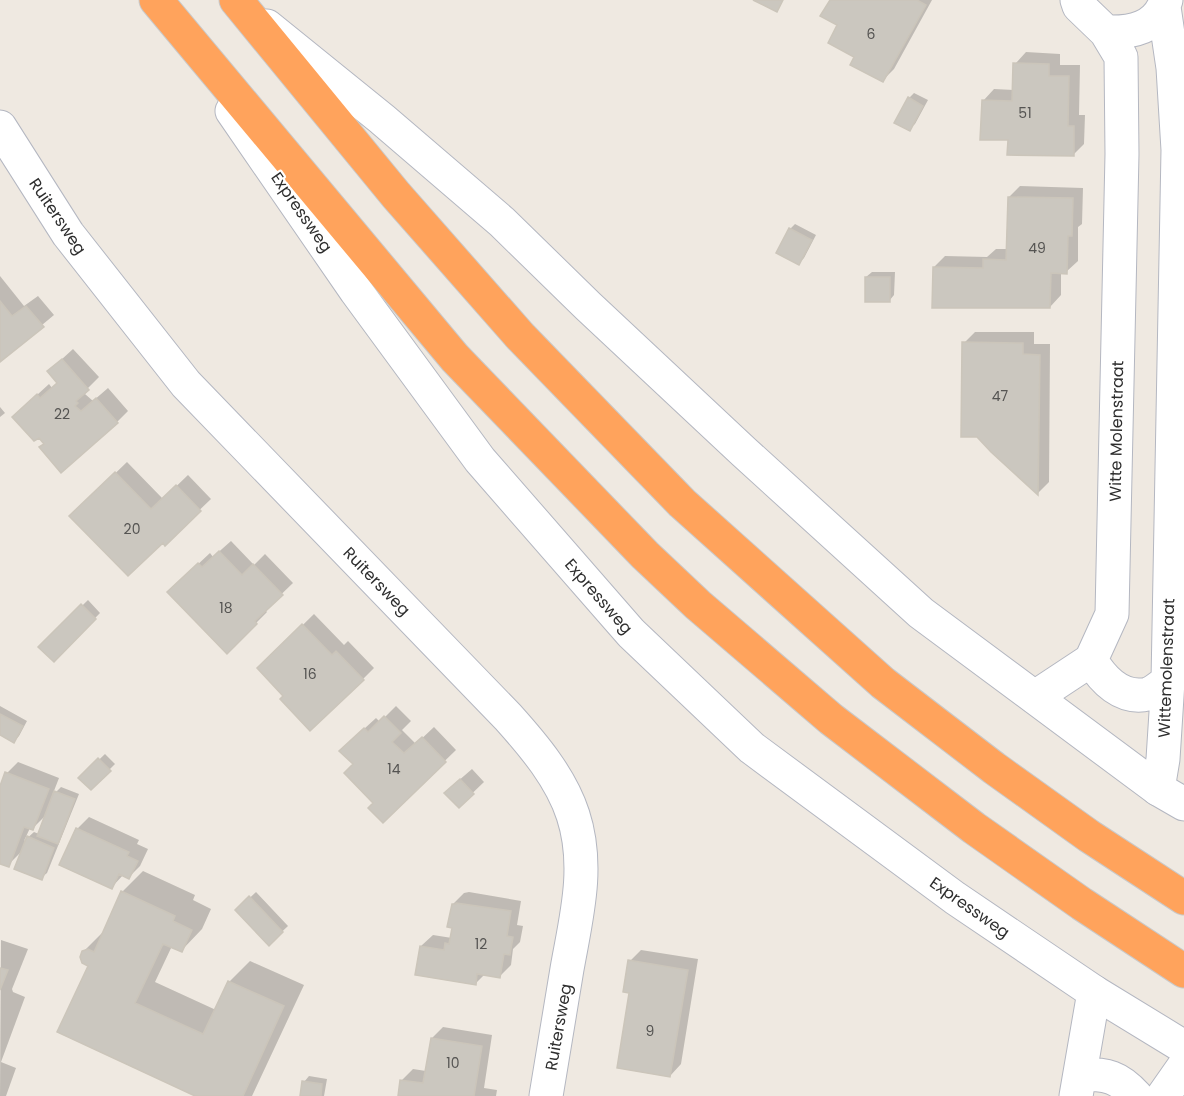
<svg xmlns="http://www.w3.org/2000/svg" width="1184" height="1096" font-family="Poppins,sans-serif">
  <rect width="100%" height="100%" fill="#efe9e1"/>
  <path fill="#0003" fill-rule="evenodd" d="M831,0H932L894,69L883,80L856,57L839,25Z
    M1026,52L1060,54V65H1080L1079,115H1085L1084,144L1073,155L1009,139L983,101L994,89L1014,90L1015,64Z
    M914,93L928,100L915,124L909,129V98Z
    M1020,186L1083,188L1082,224L1078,227V261L1066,272H1061V295L1050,307L934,267L945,256L987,257L996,249H1008L1009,197Z
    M795,224L816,235L804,258L799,263L790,229Z
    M872,272H895L894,295L889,301L866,277Z
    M0,276L24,306L38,296L54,315L0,360Z
    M975,332H1034V344H1050L1049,482L1038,493L964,343Z
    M73,349L99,377L86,390L88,391L85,394L93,401L108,388L128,411L117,422L45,443L25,406L49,384L52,388L59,383L49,371Z
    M0,407L5,413L0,417Z
    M127,462L163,499L188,475L211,499L165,543L163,541L71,516Z
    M231,541L254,565L265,554L293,583L265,610L267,612L227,652L180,581L210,553L213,557Z
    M88,600L100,613L54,660L40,647Z
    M314,614L344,645L348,641L374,668L363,679L286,696L259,668Z
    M0,706L27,721L19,736L14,741L0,734Z
    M396,706L411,721L402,730L416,744L434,727L456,750L383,821L355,764L352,740L376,718L380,722Z
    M105,754L115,764L91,788L80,778Z
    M18,762L59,778L52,796L61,787L79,794L47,873L41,878L23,850L8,865L0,862V790L7,773ZM47,814L39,834L34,832L24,841L30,828L32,829Z
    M472,769L484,782L459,806L457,782Z
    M89,817L139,840L137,844L148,849L140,866L129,877L124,874L112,887L61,864L77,829Z
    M143,871L195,895L193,900L211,909L202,929L182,950L172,946L155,982L216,1010L229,982L250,961L304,985L252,1096H198L90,965L83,952L105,930L122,892Z
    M256,892L288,926L269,944L237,910Z
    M469,892L521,901L517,925L523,926L520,942L513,949L511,965L500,976L485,974L475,984L421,946L433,935L452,938L453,904L464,893Z
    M1,940L28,949L12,989L13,992L25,997L1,1062L16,1068L6,1096H0Z
    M641,950L698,959L681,1064L670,1076L631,992L630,961Z
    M443,1027L492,1035L484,1088L497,1090L496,1096H399L402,1080L413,1069L426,1071L432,1038Z
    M309,1076L327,1079L324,1096H302L304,1082Z"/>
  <path fill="#cbc7bf" stroke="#cbc5ba" stroke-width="1.5" d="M753,0H783L777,12Z
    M830,0H917L926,5L883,82L850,65L854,57L828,43L837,25L820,16Z
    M1013,63L1049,64V76H1069L1068,126H1074V156L1007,155L1008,140H980L982,100L1012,101Z
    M908,97L923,106L910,131L894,123Z
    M1008,197L1073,198L1072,236H1068L1067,274L1051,273L1050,308H932L933,267L983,268V259L1006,260Z
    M789,228L812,240L799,265L776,253Z
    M865,277H890V302H865Z
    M0,301L12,316L26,306L44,327L0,362Z
    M962,342L1023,343V354L1040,355L1038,495L991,452L977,437H961Z
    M62,359L89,390L76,401L78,403L75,406L81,411L96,398L118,423L61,473L39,447L44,444L39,438L34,441L12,417L37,394L40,398L57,383L47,371Z
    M115,472L151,509L176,485L201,511L165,546L163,543L128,576L69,516Z
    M219,551L242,575L253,564L283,595L255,621L257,624L227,654L167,592L198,563L202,567Z
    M81,604L96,619L54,662L38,647Z
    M302,624L332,655L336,651L364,680L310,731L280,699L283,696L257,668Z
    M0,714L23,726L14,743L0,735Z
    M384,716L401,733L392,742L404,753L422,737L446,762L383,823L368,808L373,803L344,773L353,764L339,751L364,728L368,732Z
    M98,758L111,771L91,790L78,778Z
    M5,772L49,789L33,830L24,827L9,867L0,864V786Z
    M460,779L474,794L459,808L444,793Z
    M54,791L75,799L58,844L37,836Z
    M76,828L129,852L127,856L138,861L129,879L119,874L112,889L59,865Z
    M27,836L54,848L42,880L14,869Z
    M121,891L175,916L173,921L192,930L182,952L163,944L135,1003L203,1034L228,981L284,1006L243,1096H195L57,1032L88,966L82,963L80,957L82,951L88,949L94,952Z
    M249,896L283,932L269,946L235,910Z
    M456,903L511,911L507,936L513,937L510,955L504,954L500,978L477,974L476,985L415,975L420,946L444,950L445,943L449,944L452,928L447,927L452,904H456Z
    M628,960L688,970L670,1077L617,1068L629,993L623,992Z
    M0,968L8,970L0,990Z
    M431,1038L482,1046L474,1096H398L400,1080L423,1083Z
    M302,1081L322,1084L321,1096H300Z"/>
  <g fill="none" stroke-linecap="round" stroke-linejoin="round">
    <g stroke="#b4b7c1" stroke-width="35">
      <path id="street" d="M1106,32C1131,33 1158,28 1166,0
        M0,127L68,234L186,384L508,717C534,746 561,778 573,815C590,867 576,918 567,969C560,1012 553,1054 546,1096
        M1091,660C1103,680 1122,700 1148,694C1154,692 1162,685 1168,681
        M1035,697L1091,660L1112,614L1122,154L1121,57L1106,32L1079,6L1077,0
        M1158,789L1163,759L1168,681L1178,150L1173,68L1164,7
        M1081,1074C1107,1074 1119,1077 1136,1096
        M1076,1096L1094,992
        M1163,1096L1184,1066"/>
    </g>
    <g stroke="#b4b7c1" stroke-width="35">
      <path id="secondary" d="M267,26L382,119L502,222L588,306L744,452L921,613L1158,789L1184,804
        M232,111L356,291L480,460L631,633L752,748L955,898L1094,992L1184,1047"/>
    </g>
    <g stroke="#c9c9c9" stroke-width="35">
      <path id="highway" d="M156,0L455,358L645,555L698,605L831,719L974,828L1082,904L1184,971
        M236,0L396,195L520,336L682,503L883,683L994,768L1089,836L1184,898"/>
    </g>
    <use href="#street" stroke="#fff" stroke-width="33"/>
    <use href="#secondary" stroke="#fff" stroke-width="33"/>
    <use href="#highway" stroke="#ffa35c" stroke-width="33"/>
  </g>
  <g text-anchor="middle" stroke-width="4.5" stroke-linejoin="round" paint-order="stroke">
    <g font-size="14" fill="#555452">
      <text x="871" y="39">6</text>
      <text x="1025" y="118">51</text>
      <text x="1037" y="253">49</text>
      <text x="1000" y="401">47</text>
      <text x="62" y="419">22</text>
      <text x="132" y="534">20</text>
      <text x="226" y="613">18</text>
      <text x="310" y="679">16</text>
      <text x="394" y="774">14</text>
      <text x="481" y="949">12</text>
      <text x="650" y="1036">9</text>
      <text x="453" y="1068">10</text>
    </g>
    <g font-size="16" fill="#2e2e2e" stroke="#fff">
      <text transform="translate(302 212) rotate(55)" y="6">Expressweg</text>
      <text transform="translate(58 216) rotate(56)" y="6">Ruitersweg</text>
      <text transform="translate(1116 431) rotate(-89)" y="6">Witte Molenstraat</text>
      <text transform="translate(377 581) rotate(46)" y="6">Ruitersweg</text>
      <text transform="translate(599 596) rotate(49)" y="6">Expressweg</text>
      <text transform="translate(1166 668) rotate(-88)" y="6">Wittemolenstraat</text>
      <text transform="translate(970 907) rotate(35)" y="6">Expressweg</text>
      <text transform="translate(558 1027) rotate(-80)" y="6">Ruitersweg</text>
    </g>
  </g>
</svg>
